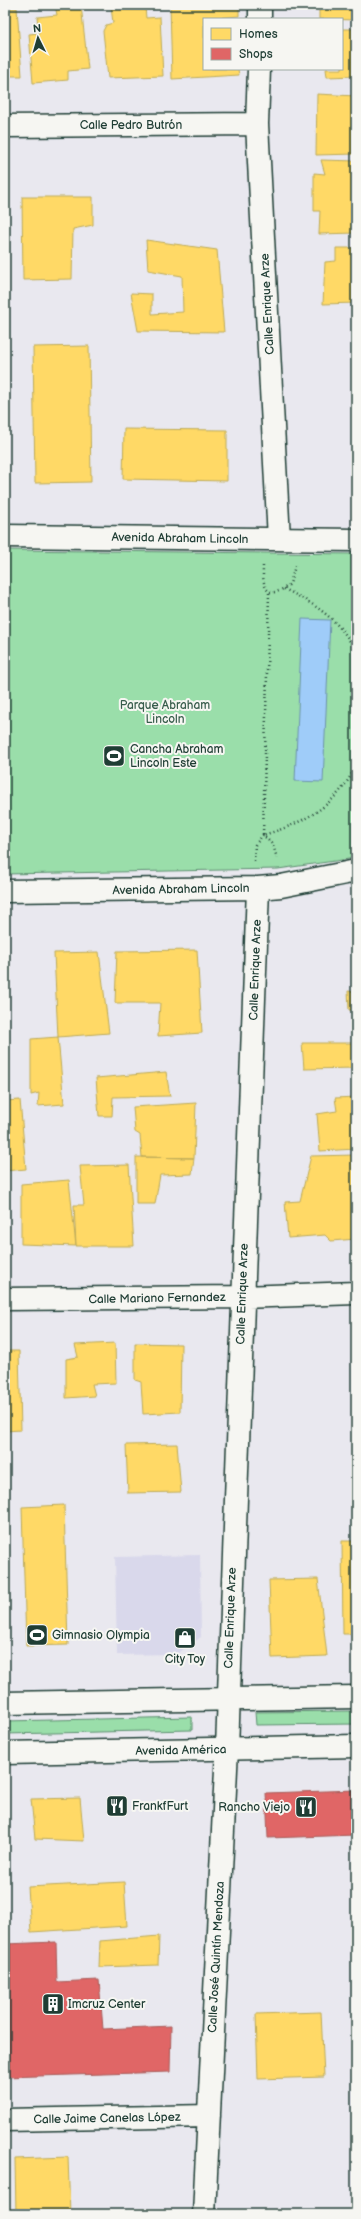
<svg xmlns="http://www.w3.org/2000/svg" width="361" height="2219" font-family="'Balsamiq Sans',sans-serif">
  <rect width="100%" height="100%" fill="#e9e8ef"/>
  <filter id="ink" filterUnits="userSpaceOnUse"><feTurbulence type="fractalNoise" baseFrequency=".025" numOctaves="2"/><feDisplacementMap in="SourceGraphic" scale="8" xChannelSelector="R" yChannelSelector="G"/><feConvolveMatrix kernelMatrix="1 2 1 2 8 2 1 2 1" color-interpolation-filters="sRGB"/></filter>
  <g filter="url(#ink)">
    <path fill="#d9d8eb" d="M200,1555L201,1637L177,1654L117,1655L115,1557Z"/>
    <path fill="#9adeaa" stroke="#5c8e6f" d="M5,550L356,554V858L278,869L5,874Z
      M356,1711V1724L256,1725L255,1712Z
      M192,1717V1730L5,1734V1721Z"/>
    <path fill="#9fccf9" stroke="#6c93aa" d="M302,619L330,620L323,782L295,781Z"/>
    <path fill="#ffd966" stroke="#bcaa57" d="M31,5H50V6L31,8Z
      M55,5H81L88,69L68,71V80L33,83L29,34L39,33L37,17L57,15Z
      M170,5H239V16L204,19V69H238L239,75L172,79Z
      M319,5H356V20L319,19Z
      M111,7H145L146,18L160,17L163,76L108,78L103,31L106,25L113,23Z
      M5,8H17L22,76H5Z
      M342,29H356V76L327,77L326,69H342Z
      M317,94L356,96V154L316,155Z
      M321,160L356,161V233L319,234L320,211H314V173L325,174Z
      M5,168H8L5,236Z
      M22,197H93V225L73,229L72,279L23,280Z
      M146,240L217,250L224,332L138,331L131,293L152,294V314L183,312L182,276L148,270Z
      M336,248H356V303L323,304L325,262L336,261Z
      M89,346L91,482L35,483L33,347Z
      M124,429L227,430V481L123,479Z
      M197,950L202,1033L158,1036L160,1003H115L117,951Z
      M99,952L109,1033L58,1037L54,953Z
      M348,991L356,992V1010H349Z
      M58,1037L64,1104L38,1106L39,1093L31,1095V1039Z
      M302,1043H356V1068L304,1069Z
      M166,1072L170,1096L113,1097L112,1116H99L96,1078Z
      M356,1097V1149L320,1151L317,1114L337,1111L335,1098Z
      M20,1100L26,1169L5,1171V1101Z
      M196,1103L194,1158L142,1157L140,1135L135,1132L133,1107Z
      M356,1155V1239L331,1241L325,1235L288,1238L285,1202L300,1201L311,1156Z
      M136,1157L194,1158L192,1174L160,1175L155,1204H136Z
      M129,1165L134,1246H76L74,1205H84L80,1166Z
      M69,1180L76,1246L21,1244V1184Z
      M115,1343L116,1383L92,1384L95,1396L66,1398V1359L78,1357L75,1345Z
      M135,1343L181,1344L180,1412L143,1414L141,1382L135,1380Z
      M5,1351H19L21,1430L5,1431Z
      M177,1444L181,1492L128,1493L126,1445Z
      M64,1505L68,1645L26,1646L22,1507Z
      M342,1541H356V1634H343Z
      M318,1579L327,1656L272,1658L269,1580Z
      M80,1798L84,1841L35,1839L31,1799Z
      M124,1882L127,1926L31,1932L28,1887Z
      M159,1936L158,1965L99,1967L100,1941Z
      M321,2012L324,2077L258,2079L256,2014Z
      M68,2157L70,2214H16L15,2159Z"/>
    <path fill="#e06666" stroke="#a65a57" d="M356,1790V1835L268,1838L266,1793Z
      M56,1942L57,1982L99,1980L103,2029L171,2026L170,2072L5,2077V1944Z"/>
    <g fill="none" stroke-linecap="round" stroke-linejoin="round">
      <g stroke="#1f3d34" stroke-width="25">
        <path id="minor" d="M260,19V5
          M259,69L257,124L279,539
          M5,126L257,124
          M5,536L356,540
          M5,891L258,888L281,886L356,871
          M5,1299L242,1297L356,1293
          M5,2120L209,2116
          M204,2214L227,1749L258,888"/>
      </g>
      <g stroke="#1f3d34" stroke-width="25">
        <path id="major" d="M5,1703L356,1697
          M5,1753L356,1746"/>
      </g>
      <path stroke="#1f3d34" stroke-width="2.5" stroke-dasharray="1 3" stroke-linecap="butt" d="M263,566C262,590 268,601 290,584L295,566
        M284,589C314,603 342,621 356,653
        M269,593L263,835C302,824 339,805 356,765
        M254,861L255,845L263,835L273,845L277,858"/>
      <use href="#minor" stroke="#f6f6f2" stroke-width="22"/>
      <use href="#major" stroke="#f6f6f2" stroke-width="22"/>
    </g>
  </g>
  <defs>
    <g id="stadium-square" transform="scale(1.15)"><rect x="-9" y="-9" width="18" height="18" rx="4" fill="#1f3d34" stroke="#f6f6f2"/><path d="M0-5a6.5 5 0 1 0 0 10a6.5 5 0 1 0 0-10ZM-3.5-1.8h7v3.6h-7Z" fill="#fff"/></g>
    <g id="shop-square" transform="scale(1.15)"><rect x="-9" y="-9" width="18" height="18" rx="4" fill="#1f3d34" stroke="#f6f6f2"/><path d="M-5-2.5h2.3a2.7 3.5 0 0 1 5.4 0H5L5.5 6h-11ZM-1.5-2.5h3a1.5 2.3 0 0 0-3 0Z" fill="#fff"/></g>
    <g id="restaurant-square" transform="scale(1.15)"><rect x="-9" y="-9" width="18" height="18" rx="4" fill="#1f3d34" stroke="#f6f6f2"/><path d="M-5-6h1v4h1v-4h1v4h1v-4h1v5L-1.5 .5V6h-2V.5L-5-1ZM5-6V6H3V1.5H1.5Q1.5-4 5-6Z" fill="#fff"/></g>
    <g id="building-square" transform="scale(1.15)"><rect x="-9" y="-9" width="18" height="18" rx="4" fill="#1f3d34" stroke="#f6f6f2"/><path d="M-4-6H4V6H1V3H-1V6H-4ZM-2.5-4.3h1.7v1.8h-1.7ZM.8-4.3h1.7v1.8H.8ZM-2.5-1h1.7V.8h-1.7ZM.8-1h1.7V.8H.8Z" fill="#fff"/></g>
  </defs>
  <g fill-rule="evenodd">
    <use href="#stadium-square" x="114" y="756"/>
    <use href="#stadium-square" x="37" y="1635"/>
    <use href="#shop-square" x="185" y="1638"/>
    <use href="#restaurant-square" x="117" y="1806"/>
    <use href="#restaurant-square" x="306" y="1807"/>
    <use href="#building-square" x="53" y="2004"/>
  </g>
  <g text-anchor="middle" stroke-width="4" stroke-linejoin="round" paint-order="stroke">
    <g font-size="12" fill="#1f3d34" stroke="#f6f6f2">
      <text x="131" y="129">Calle Pedro Butrón</text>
      <text transform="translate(267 304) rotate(-93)" y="4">Calle Enrique Arze</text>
      <text transform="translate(180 538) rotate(1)" y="4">Avenida Abraham Lincoln</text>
      <text transform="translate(181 889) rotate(-1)" y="4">Avenida Abraham Lincoln</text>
      <text transform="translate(255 970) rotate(-88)" y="4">Calle Enrique Arze</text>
      <text transform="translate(242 1294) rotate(-88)" y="4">Calle Enrique Arze</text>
      <text transform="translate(157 1298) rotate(-1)" y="4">Calle Mariano Fernandez</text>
      <text transform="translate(230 1618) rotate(-88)" y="4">Calle Enrique Arze</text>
      <text transform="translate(181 1750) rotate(-1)" y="4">Avenida América</text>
      <text transform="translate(216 1957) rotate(-87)" y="4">Calle José Quintín Mendoza</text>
      <text transform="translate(107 2118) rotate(-1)" y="4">Calle Jaime Canelas López</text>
    </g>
    <g font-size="12" fill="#385d4c" stroke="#f6f6f2">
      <text x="165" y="709">Parque Abraham<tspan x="165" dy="14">Lincoln</tspan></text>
    </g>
    <g font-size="12" fill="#1f3d34" stroke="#f6f6f2" text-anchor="start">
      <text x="130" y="753">Cancha Abraham<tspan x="130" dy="14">Lincoln Este</tspan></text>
      <text x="52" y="1639">Gimnasio Olympia</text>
      <text x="185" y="1663" text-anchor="middle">City Toy</text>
      <text x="132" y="1810">FrankfFurt</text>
      <text x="290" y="1811" text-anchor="end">Rancho Viejo</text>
      <text x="68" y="2008">Imcruz Center</text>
    </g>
  </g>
  <rect width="361" height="2219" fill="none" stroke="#f6f6f2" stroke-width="20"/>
  <rect x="10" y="10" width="341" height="2199" fill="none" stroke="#1f3d34" stroke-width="1.5" filter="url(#ink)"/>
  <rect x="203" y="18" width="140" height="52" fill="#f6f6f2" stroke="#a0aca6"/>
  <rect x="211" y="28" width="20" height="12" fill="#ffd966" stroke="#a0aca6"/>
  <text x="239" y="38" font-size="12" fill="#1f3d34">Homes</text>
  <rect x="211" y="48" width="20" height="12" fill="#e06666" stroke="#a0aca6"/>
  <text x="239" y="58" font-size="12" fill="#1f3d34">Shops</text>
  <g transform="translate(38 38) rotate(355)" stroke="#f6f6f2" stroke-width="3" paint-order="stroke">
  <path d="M0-3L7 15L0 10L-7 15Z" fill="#1f3d34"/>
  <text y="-6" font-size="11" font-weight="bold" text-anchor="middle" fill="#1f3d34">N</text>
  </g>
</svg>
